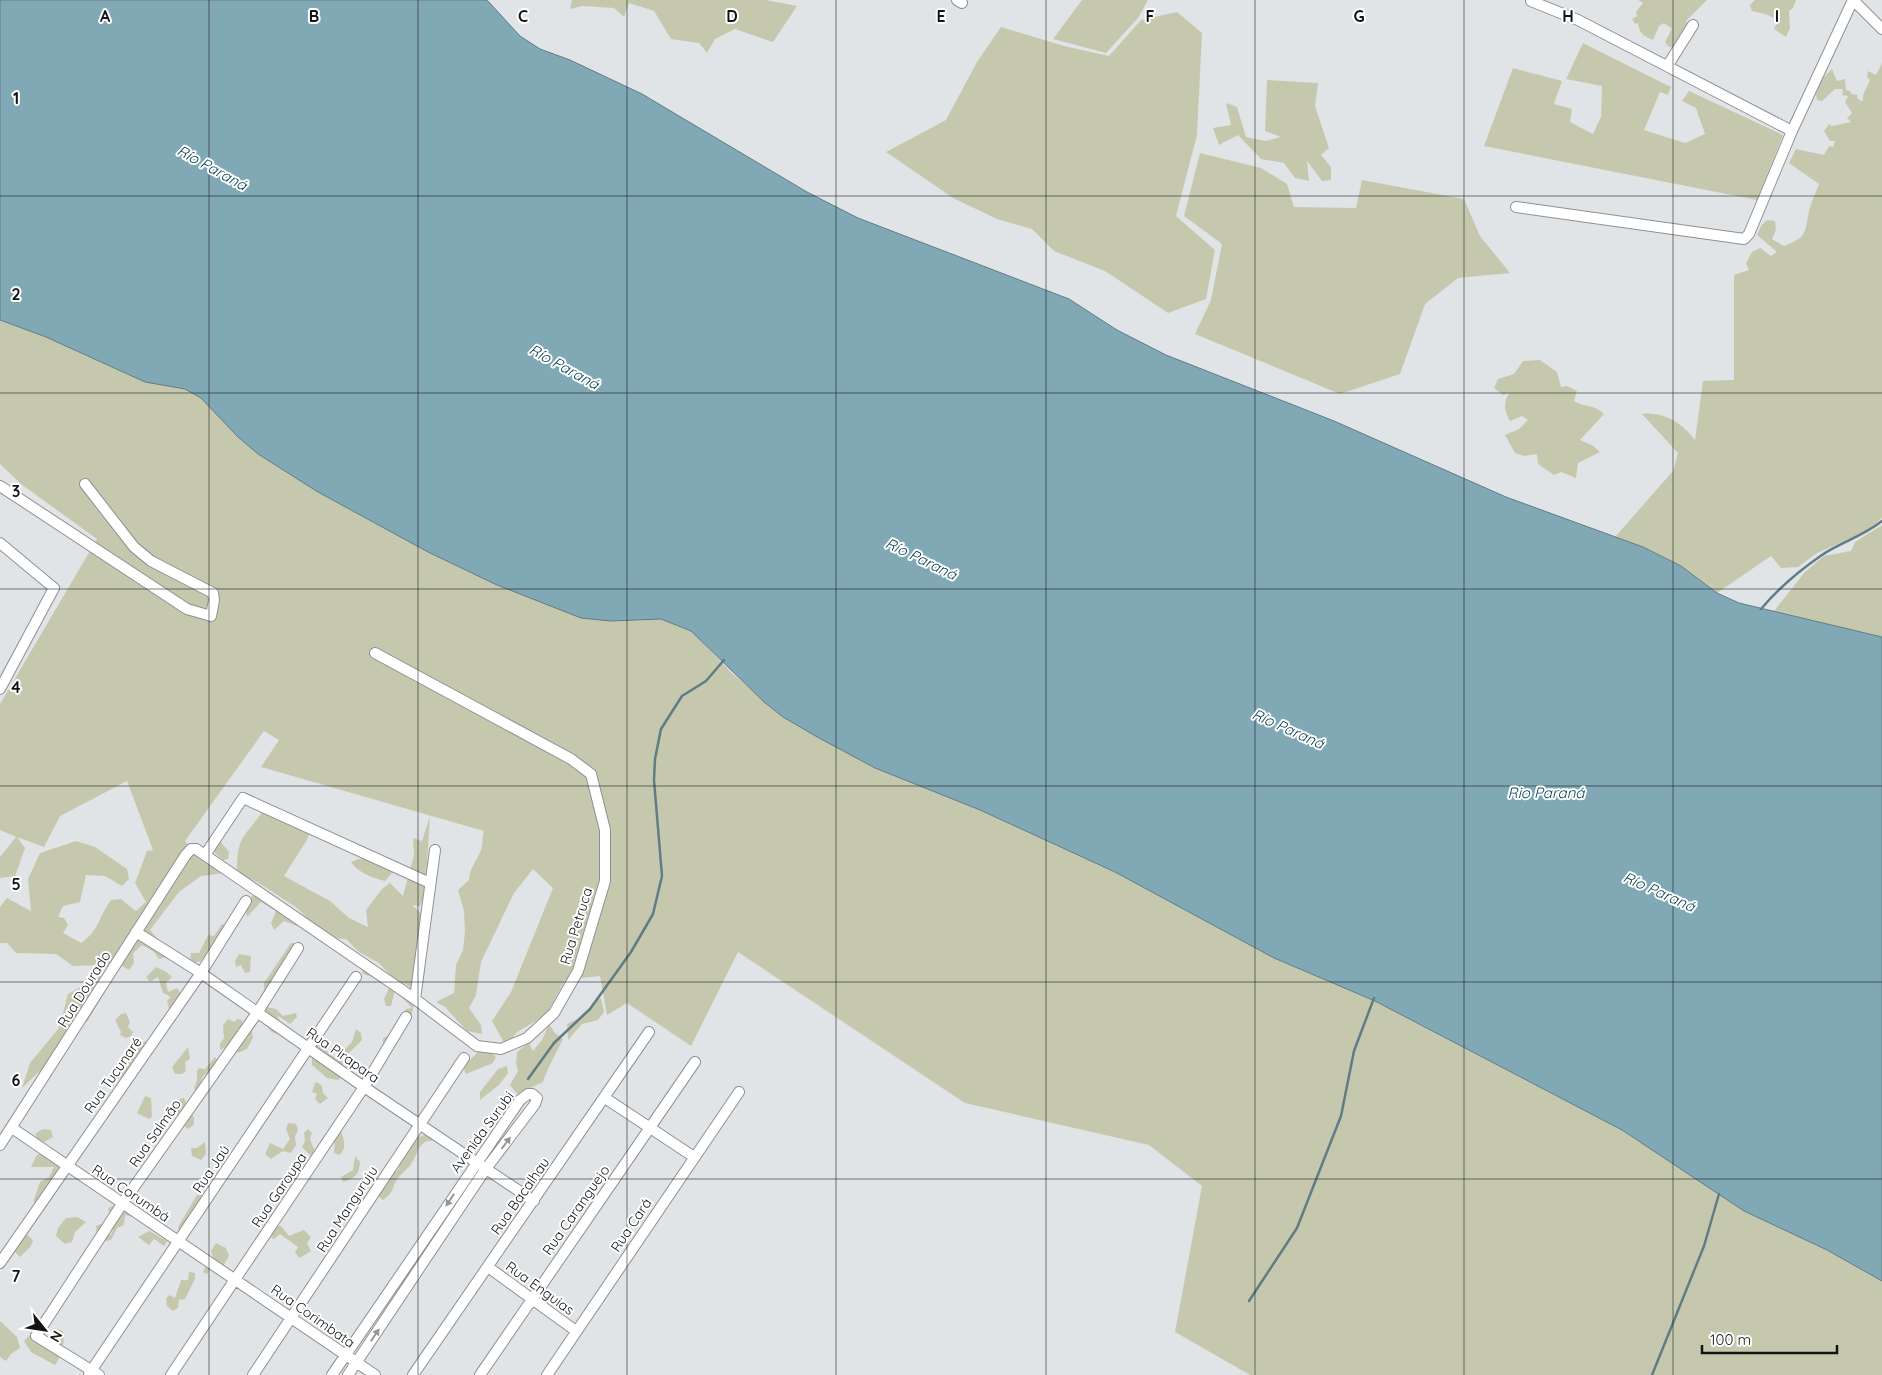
<svg xmlns="http://www.w3.org/2000/svg" width="1882" height="1375" font-family="Quicksand,sans-serif">
  <rect width="100%" height="100%" fill="#e0e4e7"/>
  <path fill="#c6c8ae" d="M572,0H766L797,6L773,42L735,29L715,39L707,53L699,43L671,39L654,11L629,3L624,17L614,8L582,6L570,9Z
    M1082,0H1148L1138,18L1106,53L1053,39Z
    M1638,0H1707L1686,21L1689,29L1674,47H1669L1665,42L1672,29L1664,23L1659,26L1653,40C1644,36 1639,34 1638,23L1635,24L1632,19L1637,16L1636,12L1643,3Z
    M1755,0H1796L1793,8L1789,11L1790,28L1786,37L1774,29L1778,22C1768,13 1764,14 1752,11L1750,5Z
    M1177,12L1202,33L1197,135L1176,216L1215,250L1206,299L1168,313L1105,271L1054,251L1032,229L997,219L953,198L886,152L946,120L977,62L1001,27L1064,46L1109,56L1141,20Z
    M1583,43L1671,87L1668,95L1660,92L1644,130L1685,143L1705,134L1696,108L1682,101L1689,91L1783,135L1757,200L1484,146L1513,68L1562,81L1554,104L1572,109L1570,122L1593,134L1601,117L1602,86L1566,79Z
    M1882,63V518L1866,532L1817,553L1798,567L1781,568L1771,556L1717,593C1686,567 1653,550 1615,537L1673,471L1678,453L1642,414C1662,411 1683,423 1695,440L1703,381L1734,380V275L1749,270L1746,263L1752,252L1760,248L1771,256L1777,252L1757,235L1761,226L1767,220L1775,221L1776,230L1772,239L1784,246C1807,238 1805,232 1809,211C1811,202 1816,193 1819,184L1789,163L1796,149L1824,155L1829,146L1833,147L1835,141H1830L1824,131L1829,124L1832,126L1851,122L1847,118L1852,113L1845,102L1848,96L1842,95L1843,89H1835L1822,101L1817,100L1816,94L1818,90L1814,89L1822,76L1824,77L1832,69L1837,81L1845,79L1846,90L1850,91L1851,94L1858,95L1857,98L1861,101H1863V95L1870,80L1867,77L1868,71L1876,75Z
    M1267,80L1318,83L1315,106L1329,148L1321,155L1331,167V180L1322,181L1307,161L1309,181L1295,178L1284,163L1261,159L1238,135L1219,145L1213,128L1231,125L1226,103L1237,107L1246,137L1266,141L1281,137L1265,131Z
    M1200,153L1261,168L1287,184L1294,207L1356,208L1362,180L1464,199L1480,236L1510,273L1458,278L1425,304L1400,374L1340,394L1195,334L1211,300L1222,244L1184,216Z
    M0,320L46,337L145,382L185,389L201,398L238,437L258,454L318,492L428,552L460,567L640,619H661L691,631L733,674L783,717L875,768L980,810L1115,872L1274,958L1375,1001L1622,1130L1744,1211L1827,1250L1882,1281V1375H1250L1175,1332L1202,1186L1149,1145L965,1103L738,952L691,1046L627,1003L607,1015L600,976L565,980L546,1015L517,1032L506,1046L492,1021L511,992L553,888L533,869L514,893L481,962L476,995L469,1008L481,1025L482,1034L467,1031L445,1007L436,1002L454,993L456,965L463,950L465,931L464,911L458,890L469,880C470,866 476,863 481,850C483,845 482,837 484,831L261,767L279,740L264,731L185,841L195,852L224,873L201,876L179,892L150,930L159,941L170,946L173,955L159,959L154,952L142,945L133,953L134,963L129,970L122,966L117,970L100,965L73,966L56,954L16,953L7,943H0V907L7,898L31,911L28,879L40,853L76,841L95,847L127,869L129,879L122,886L105,876L86,875L80,902L63,906L58,917L64,918L68,925L63,933L81,943C99,931 99,916 111,900L121,899L136,911L146,902L135,883L147,851L153,850L127,781L60,816L44,847L17,837L25,848L15,876L0,878V857L16,837L0,830V704L97,539L21,484L0,464Z
    M1540,360L1557,372L1561,387L1567,386L1577,391L1574,401C1586,408 1592,403 1604,414L1580,440L1592,445L1600,452L1578,463L1576,478L1561,472L1554,475L1538,464L1537,454L1524,456L1515,453L1505,435L1519,429L1528,420L1522,416L1510,421C1504,410 1503,404 1509,393L1503,395L1494,388L1498,379L1514,374L1523,361Z
    M1882,525V637L1774,611L1805,572L1824,556L1851,551L1855,542Z
    M264,809L310,831L307,840L284,876L330,901L349,918L368,927L366,910L382,889L390,883L403,896L414,855L413,838L422,841L430,816L425,893L420,906L412,905L424,916C424,942 429,968 420,992L392,977L379,963L359,952L346,939L332,938L321,932L297,908L259,883L237,872C237,833 245,839 264,809Z
    M220,841L229,852L228,859L223,860L212,850Z
    M368,858L391,870L392,873L385,881C375,879 357,872 351,862L358,859Z
    M254,893L303,925L297,926L284,921L274,930L271,923L276,911L261,902L247,917L245,908Z
    M222,924L226,925C217,941 211,964 190,963L191,953H199L208,935L214,936Z
    M291,943H298L277,977L264,992V983Z
    M239,954L251,956L250,972L245,973L241,965L236,967L235,961Z
    M361,966L394,987L414,1004L411,1019L401,1032L393,1049L383,1050V1038L393,1034L406,1009L412,1008L395,990L391,1006H386L384,999L389,988L372,977L363,974Z
    M156,967L165,971L172,977L166,983L168,992L177,988L181,994L176,1003L169,1009L167,1001L171,997L163,993L158,977L150,982L146,977Z
    M100,976L112,980L87,1022L78,1015L44,1067L22,1088L30,1063L59,1028L68,994Z
    M601,998L604,1012L598,1020L582,1024L568,1040L567,1024L587,1014L596,1000Z
    M266,1007L276,1009L283,1016L296,1013L297,1017L290,1024L277,1015L282,1026L277,1034C265,1031 263,1017 266,1007Z
    M126,1013L130,1022L128,1027L133,1032L131,1036L126,1038L120,1035L121,1032L115,1020L121,1014Z
    M228,1019L235,1022L236,1019L242,1020L243,1025L252,1031L253,1038L247,1049L238,1053L232,1044L220,1050V1044L224,1038L223,1025Z
    M549,1024L554,1032L563,1039C556,1054 548,1066 543,1082L517,1094L510,1085L518,1071L516,1063L517,1052L529,1043L533,1051L542,1040Z
    M356,1029L361,1033L362,1040L347,1055L342,1052L352,1042Z
    M146,1041L148,1047C140,1058 131,1065 125,1077L117,1079C118,1072 132,1046 138,1043C140,1042 145,1042 146,1041Z
    M320,1041L329,1054L342,1061L345,1074L338,1080L327,1078L312,1065V1056L303,1058Z
    M188,1047L190,1059L185,1062L186,1071L182,1074H175L172,1067Z
    M480,1050L491,1052L496,1057L493,1063L466,1074L463,1067Z
    M215,1057L218,1061L214,1064L210,1074H205L202,1078L199,1088L196,1090L194,1088L197,1080V1071L199,1068L205,1069Z
    M507,1066L508,1073L499,1085L480,1100V1092L498,1069Z
    M317,1082L322,1086L323,1093L328,1098L320,1104L315,1099L317,1094L312,1092L315,1083Z
    M145,1096L151,1098L152,1117L149,1119L137,1113Z
    M184,1098L194,1118V1125L188,1129C178,1121 174,1113 176,1100Z
    M288,1123L296,1124L298,1130L295,1137L296,1145L291,1153L283,1151L271,1159L265,1154L270,1143L283,1149L290,1139L286,1129Z
    M333,1123L340,1126C342,1137 349,1147 339,1155L334,1153L335,1133L331,1126Z
    M43,1129L51,1130L53,1137L40,1144L35,1134Z
    M308,1129L312,1133L310,1139L315,1152L310,1155L302,1147L305,1141L304,1133Z
    M438,1134L462,1148L464,1152L461,1155L454,1154L436,1141C417,1139 419,1154 410,1166C406,1170 402,1173 398,1178C391,1187 396,1191 383,1200L377,1195L386,1178L398,1170L402,1156L417,1138L424,1135L431,1136Z
    M205,1142L206,1154L201,1160L192,1156L191,1148H197Z
    M42,1152L57,1162L60,1173L41,1202H33L40,1182L49,1177L54,1167H31L36,1156Z
    M355,1156L360,1162C359,1174 356,1178 343,1182L341,1177L353,1170Z
    M197,1195H203L205,1202L179,1231L178,1227Z
    M129,1202L133,1217L125,1215L124,1225L117,1228L111,1240L106,1241L97,1237L96,1226L101,1224L108,1228L110,1236L113,1230L108,1208L113,1206L119,1208L121,1217Z
    M77,1217L86,1222L75,1232L72,1242L65,1244L56,1236L58,1228L66,1218Z
    M275,1226H281L289,1236L304,1230L311,1237L307,1243L311,1251L300,1258L295,1253L298,1247L280,1234L274,1239L269,1236Z
    M149,1231L167,1241L164,1246L154,1239L149,1245L138,1237Z
    M25,1233L33,1240L31,1246L20,1257L15,1252L16,1242Z
    M216,1243L226,1248L229,1256L222,1268L230,1281L211,1268L207,1274L203,1272L208,1262L215,1264L211,1251Z
    M189,1272L195,1273V1279L185,1299L179,1300L178,1308L173,1311L167,1306L166,1298L170,1295L175,1298L181,1280H188Z
    M0,1321L17,1337L20,1348L11,1354L6,1361L0,1357Z
    M53,1328L63,1331C66,1341 61,1357 55,1365L31,1352L24,1341L33,1332L44,1333L51,1343L56,1342Z"/>
  <path fill="#81a9b5" stroke="#607c85" d="M0,0H487L520,36L540,49L570,60L642,94L807,192L858,218L1069,299L1117,330L1166,355L1334,421L1506,497L1643,547L1681,566L1717,593L1739,603L1882,637V1281L1827,1250L1744,1211L1622,1130L1375,1001L1274,958L1115,872L980,810L875,768L819,738L783,717L764,702L691,631L661,619L610,621L581,618L497,585L428,552L318,492L258,454L238,437L201,398L185,389L145,382L46,337L0,320Z"/>
  <g fill="none" stroke-linecap="round" stroke-linejoin="round">
    <path stroke="#607c85" stroke-width="2.5" d="M1761,609C1778,589 1800,570 1822,555C1841,542 1862,537 1882,521
      M528,1079L554,1043L590,1009L631,952L653,914L662,876L654,780L655,759L661,729L682,696L706,681L724,660
      M1249,1301L1297,1228L1341,1116L1354,1051L1374,998
      M1652,1375L1704,1246L1719,1194"/>
    <g stroke="#8d9194" stroke-width="12">
      <path id="minor" d="M957,0L962,3
        M1853,0L1882,29
        M1531,1L1578,20L1792,131
        M1668,65L1693,25
        M1516,207L1744,239L1749,234L1792,131L1853,0
        M0,486L187,609L211,616L214,600L213,593L151,561L134,547L85,484
        M0,543L54,588L0,689
        M205,855L243,798L430,883
        M136,932L201,973L364,1087L534,1201
        M415,999L435,850
        M605,1098L694,1157
        M12,1128L375,1375
        M0,1145L185,856L191,849H196L415,999L477,1046L501,1049L527,1038L554,1013L578,971L605,881V830L591,774L571,759L375,653
        M0,1263L201,973L246,901
        M488,1267L576,1331
        M89,1374L356,977
        M99,1375L36,1336L122,1204L257,1013L298,948
        M171,1375L364,1087L406,1017
        M253,1375L464,1058
        M332,1375L520,1100L528,1094H532L537,1098L535,1104L485,1170L348,1375
        M413,1375L649,1032
        M480,1375L695,1062
        M547,1375L739,1092"/>
    </g>
    <use href="#minor" stroke="#fff" stroke-width="10"/>
  </g>
  <defs><path id="oneway-solid" d="M-6-.8H1V-3.2L6.5 0L1 3.2V.8H-6Z" transform="scale(1.25)"/></defs>
  <g fill="#949596">
    <use href="#oneway-solid" transform="translate(506 1143) rotate(-53)"/>
    <use href="#oneway-solid" transform="translate(450 1200) rotate(124)"/>
    <use href="#oneway-solid" transform="translate(375 1335) rotate(-56)"/>
  </g>
  <path fill="none" stroke="#121415" stroke-width="1" stroke-opacity="0.55" d="M209,0V1375M418,0V1375M627,0V1375M836,0V1375M1046,0V1375M1255,0V1375M1464,0V1375M1673,0V1375M0,196H1882M0,393H1882M0,589H1882M0,786H1882M0,982H1882M0,1179H1882"/>
  <g text-anchor="middle" stroke-width="4" stroke-linejoin="round" paint-order="stroke">
    <g font-size="14" fill="#121415" stroke="#fff">
      <text transform="translate(576 926) rotate(-73)" y="5">Rua Petruca</text>
      <text transform="translate(84 989) rotate(-58)" y="5">Rua Dourado</text>
      <text transform="translate(343 1055) rotate(35)" y="5">Rua Pirapara</text>
      <text transform="translate(113 1075) rotate(-55)" y="5">Rua Tucunaré</text>
      <text transform="translate(482 1132) rotate(-54)" y="5">Avenida Surubi</text>
      <text transform="translate(155 1133) rotate(-55)" y="5">Rua Salmão</text>
      <text transform="translate(211 1169) rotate(-56)" y="5">Rua Jaú</text>
      <text transform="translate(279 1190) rotate(-56)" y="5">Rua Garoupa</text>
      <text transform="translate(131 1193) rotate(34)" y="5">Rua Corumbá</text>
      <text transform="translate(520 1196) rotate(-55)" y="5">Rua Bacalhau</text>
      <text transform="translate(347 1209) rotate(-57)" y="5">Rua Manguruju</text>
      <text transform="translate(576 1210) rotate(-55)" y="5">Rua Caranguejo</text>
      <text transform="translate(631 1225) rotate(-56)" y="5">Rua Cará</text>
      <text transform="translate(540 1288) rotate(36)" y="5">Rua Enguias</text>
      <text transform="translate(313 1316) rotate(35)" y="5">Rua Corimbata</text>
    </g>
    <g font-size="15" font-style="italic" fill="#074452" stroke="#fff">
      <text transform="translate(212 168) rotate(29)" y="5">Río Paraná</text>
      <text transform="translate(564 367) rotate(29)" y="5">Río Paraná</text>
      <text transform="translate(921 559) rotate(26)" y="5">Río Paraná</text>
      <text transform="translate(1288 729) rotate(24)" y="5">Río Paraná</text>
      <text x="1546" y="798">Rio Paraná</text>
      <text transform="translate(1659 892) rotate(24)" y="5">Río Paraná</text>
    </g>
  </g>
  <g font-size="16" text-anchor="middle" font-weight="bold" fill="#121415" stroke="#fff" stroke-width="4" stroke-linejoin="round" paint-order="stroke">
    <text x="105" y="22">A</text>
    <text x="314" y="22">B</text>
    <text x="523" y="22">C</text>
    <text x="732" y="22">D</text>
    <text x="941" y="22">E</text>
    <text x="1150" y="22">F</text>
    <text x="1359" y="22">G</text>
    <text x="1568" y="22">H</text>
    <text x="1777" y="22">I</text>
    <text x="16" y="104">1</text>
    <text x="16" y="300">2</text>
    <text x="16" y="497">3</text>
    <text x="16" y="693">4</text>
    <text x="16" y="890">5</text>
    <text x="16" y="1086">6</text>
    <text x="16" y="1282">7</text>
  </g>
  <g transform="translate(45 1330) rotate(120)" stroke="#ffffff" stroke-width="4" paint-order="stroke">
  <path d="M0-4L9 19L0 12L-9 19Z" fill="#121415"/>
  <text y="-8" font-size="14" font-weight="bold" text-anchor="middle" fill="#121415">N</text>
  </g>
  <path d="M1702 1345v8h135v-8" fill="none" stroke="#121415" stroke-width="2.5"/>
  <text x="1710" y="1345" font-size="15" fill="#121415" stroke="#ffffff" stroke-width="4" paint-order="stroke">100 m</text>
</svg>
